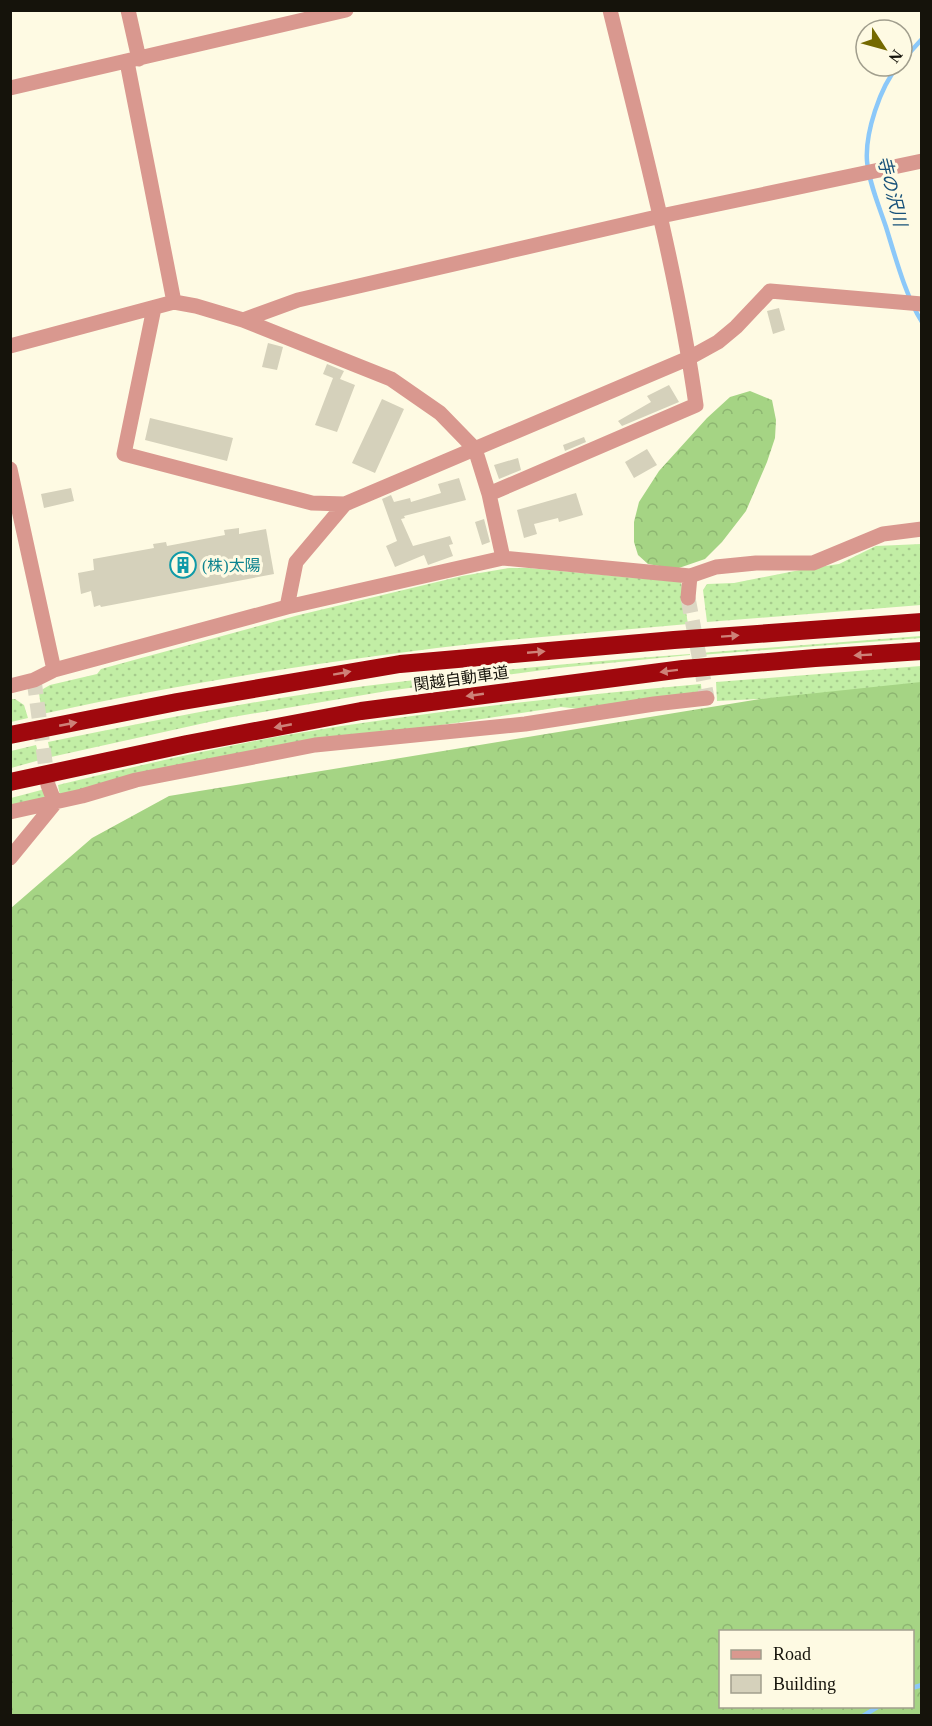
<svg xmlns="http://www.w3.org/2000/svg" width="932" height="1726" font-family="'Times New Roman','Noto Sans JP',serif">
  <defs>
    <pattern id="grass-dots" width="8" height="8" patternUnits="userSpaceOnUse" patternTransform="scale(1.5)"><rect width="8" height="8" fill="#c2eea5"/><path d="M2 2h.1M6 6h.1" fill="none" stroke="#a6cb8d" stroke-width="1.8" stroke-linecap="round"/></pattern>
    <pattern id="forest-crowns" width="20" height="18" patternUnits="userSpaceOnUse" patternTransform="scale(1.5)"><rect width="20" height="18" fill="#a5d484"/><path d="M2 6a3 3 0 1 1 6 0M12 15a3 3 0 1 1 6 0" fill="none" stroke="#8db571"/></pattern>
  </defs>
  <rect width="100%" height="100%" fill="#fefae3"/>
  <path fill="url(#grass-dots)" d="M921,544V605L707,622L703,590L707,584L734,583L805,569L839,564L876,546Z
    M509,568H528L681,582L688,624C625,630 561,635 498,641C345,658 192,681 42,714L39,693L43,689L50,685L97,674L101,669L299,615L462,576Z
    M921,636V638L700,655V653Z
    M690,654V655L558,668L387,691L227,718L51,757L48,742C138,724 229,705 320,692C443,675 566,663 690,654Z
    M921,666V691L717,701L716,682Z
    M701,684L702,696L591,710L561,707L315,744L60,796L58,785C132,767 206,750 281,736C420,712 560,697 701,684Z
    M11,699H15L24,705L28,718L11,722Z
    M36,745L40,760L11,768V751Z
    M45,789V803L11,810V798Z"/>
  <path fill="url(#forest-crowns)" fill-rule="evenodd" d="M750,391L772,400L776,420L775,438L767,462L746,511L722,542L705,559L676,569L648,564L638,555L634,542V522L639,502L659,471L707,418L730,397Z
    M921,682V1715H11V908L92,838L169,796L760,699ZM720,1632H912V1706H720Z"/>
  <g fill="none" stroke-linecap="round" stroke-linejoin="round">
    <path stroke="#8bc8f9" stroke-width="4.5" d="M902,61L922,39
      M898,66C880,87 865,133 867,161C869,183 879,206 886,227C895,256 906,297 922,322
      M912,1688L922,1685
      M863,1716L879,1706"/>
  </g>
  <path fill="#d5d1bb" d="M779,308L785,330L773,334L767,311Z
    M268,343L283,347L277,370L262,367Z
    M327,364L344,371L340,379L355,385L337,432L315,425L333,378L323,374Z
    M669,385L679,402L622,426L618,421L651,402L647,396Z
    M382,399L404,409L375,473L352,463Z
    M150,418L233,438L227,461L145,440Z
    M584,437L586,442L565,451L563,445Z
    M647,449L657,465L634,478L625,462Z
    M518,458L521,470L499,479L494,465Z
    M459,478L466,500L404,516L405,518L401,519L413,546L450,536L453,544L449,545L453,556L428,565L424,555L395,567L386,546L397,541L382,499L391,495L394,502L410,498L411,502L441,493L438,484Z
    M71,488L74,501L44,508L41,494Z
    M576,493L583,515L559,522L558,518L534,524L537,534L524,538L517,510Z
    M484,519L490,542L482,545L475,522Z
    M239,528V534L266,529L274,574L101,607L100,605L94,607L91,591L81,594L78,573L94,570L93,559L154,548L153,544L166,542L167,546L225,535L224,530Z"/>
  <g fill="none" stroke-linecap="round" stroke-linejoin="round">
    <path stroke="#dbd7c3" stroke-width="15" stroke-dasharray="15 8" stroke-linecap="butt" d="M688,598L707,698
      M34,680L48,784"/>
    <path stroke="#d9988f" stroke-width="15" d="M128,10L139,59
      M127,62L174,302
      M10,88L346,10
      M154,308L124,454L312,503L345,504
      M243,320L298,300L661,216L922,161
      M10,346L174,302L196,306L243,320L391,379L440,413L475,449L489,494L503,558L287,607
      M10,469L54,670
      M489,494L696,405C677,271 642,141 610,10
      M503,558L690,576L716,567L756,563H813L883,534L922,529
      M688,598L690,576
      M10,686L34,680L54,670L287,607L296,562L345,504L689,358L718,342L736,327L770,291L922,304
      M10,812L82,796L136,780L315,745L525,724L654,704L707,698
      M10,858L55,803L48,785"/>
    <path stroke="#9f080d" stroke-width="18" d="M10,735L177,702L400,664L674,640L922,622
      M10,782L187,744L361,711L683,669L815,658L922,651"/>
  </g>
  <defs><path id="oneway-solid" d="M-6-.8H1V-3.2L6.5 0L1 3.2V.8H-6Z" transform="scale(1.5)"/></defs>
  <g fill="#ce8178">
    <use href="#oneway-solid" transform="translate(730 636) rotate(-4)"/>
    <use href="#oneway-solid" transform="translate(536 652) rotate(-5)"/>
    <use href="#oneway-solid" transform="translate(863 655) rotate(177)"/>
    <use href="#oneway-solid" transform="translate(669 671) rotate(173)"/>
    <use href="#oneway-solid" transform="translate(342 673) rotate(-10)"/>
    <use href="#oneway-solid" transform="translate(475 695) rotate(172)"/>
    <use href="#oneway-solid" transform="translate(68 724) rotate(-11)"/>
    <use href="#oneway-solid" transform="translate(283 726) rotate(169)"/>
  </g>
  <defs>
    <g id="building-ring" transform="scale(1.35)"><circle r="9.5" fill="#fefae3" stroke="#0f9aa8" stroke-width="1.5"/><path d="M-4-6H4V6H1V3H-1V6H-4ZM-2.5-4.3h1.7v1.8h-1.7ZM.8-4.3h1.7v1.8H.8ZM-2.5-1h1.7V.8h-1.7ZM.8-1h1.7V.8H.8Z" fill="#0f9aa8"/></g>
  </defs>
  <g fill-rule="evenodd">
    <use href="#building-ring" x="183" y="565"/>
  </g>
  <g text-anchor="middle" stroke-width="6" stroke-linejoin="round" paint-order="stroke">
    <g font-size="16" fill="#0d838f" stroke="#fefae3" text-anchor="start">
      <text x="202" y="571">(株)太陽</text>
    </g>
    <g font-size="16" fill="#15130b" stroke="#fefae3">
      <text transform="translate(461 678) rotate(-8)" y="6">関越自動車道</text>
    </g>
    <g font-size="18" font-style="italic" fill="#175179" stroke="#fefae3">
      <text transform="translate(892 191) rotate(76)" y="6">寺の沢川</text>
    </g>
  </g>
  <rect width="932" height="1726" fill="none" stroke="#15130b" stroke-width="24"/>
  <rect x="719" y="1630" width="195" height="78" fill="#fefae3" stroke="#a19e8d" stroke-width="1.5"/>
  <rect x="731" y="1650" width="30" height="9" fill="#d9988f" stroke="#a19e8d" stroke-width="1.5"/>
  <text x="773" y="1660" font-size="18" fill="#15130b">Road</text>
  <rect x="731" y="1675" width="30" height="18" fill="#d5d1bb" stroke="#a19e8d" stroke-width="1.5"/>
  <text x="773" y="1690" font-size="18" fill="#15130b">Building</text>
  <g transform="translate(884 48) rotate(126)"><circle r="28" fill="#fefae3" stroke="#a19e8d" stroke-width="1.5"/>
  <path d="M0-4.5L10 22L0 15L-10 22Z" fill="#746900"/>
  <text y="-9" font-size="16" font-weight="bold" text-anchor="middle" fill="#15130b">N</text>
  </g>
</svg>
